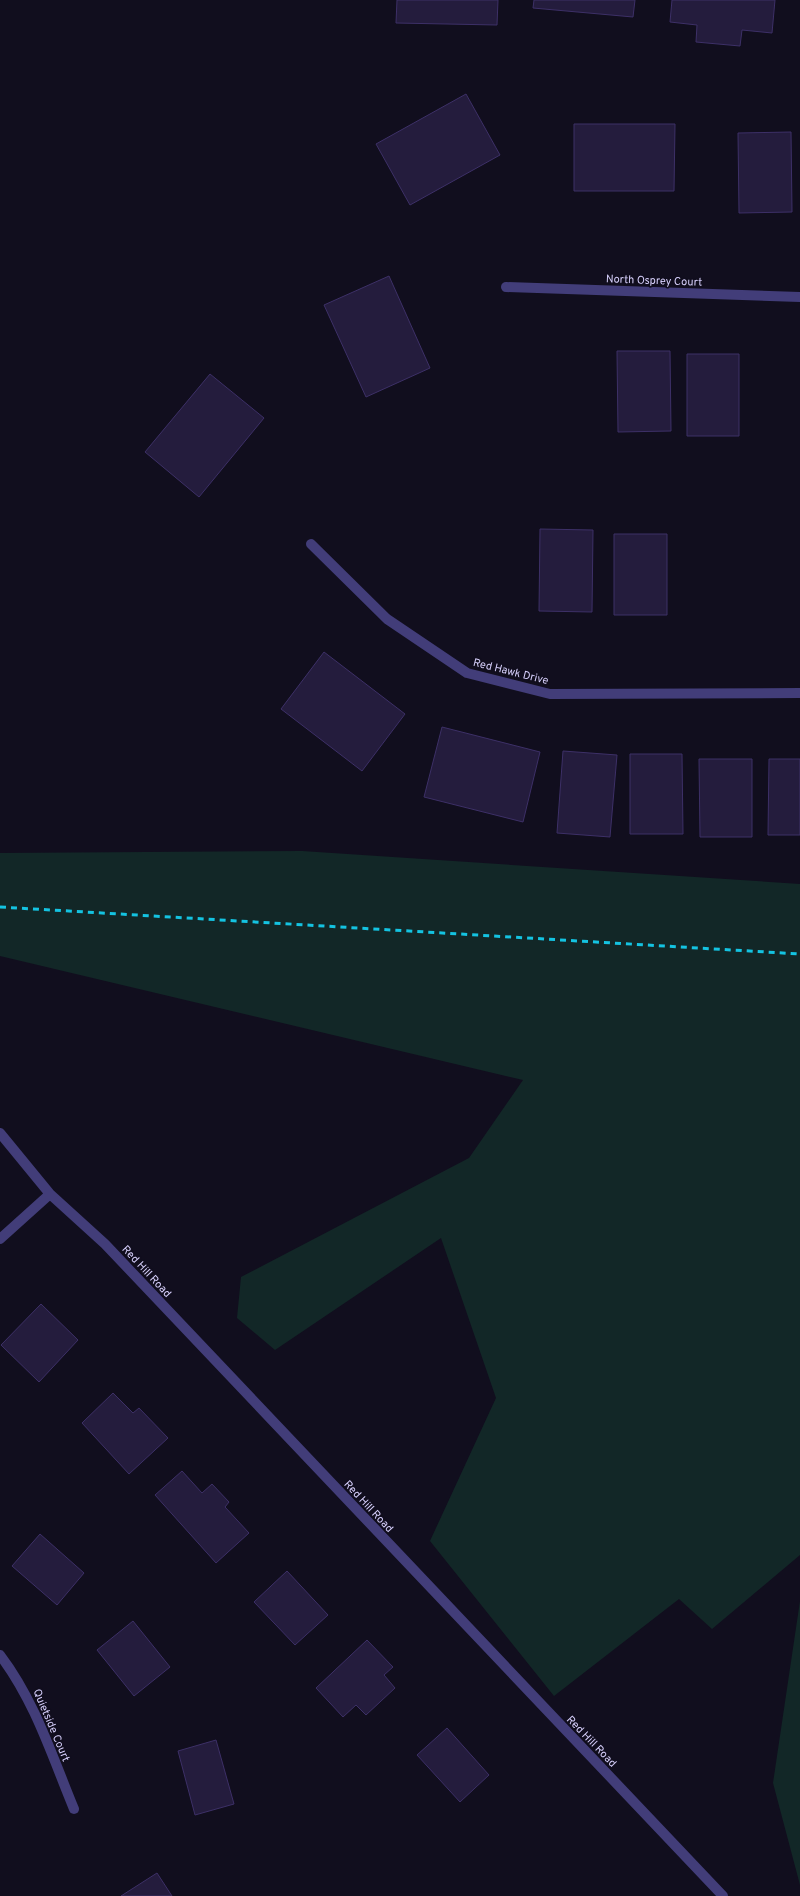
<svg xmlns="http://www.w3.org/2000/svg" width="800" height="1896" font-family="Overpass,sans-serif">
  <rect width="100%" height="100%" fill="#110e1e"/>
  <path fill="#122727" d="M302,851L800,884V1555L712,1629L679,1599L554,1696L430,1541L496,1398L441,1238L275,1350L237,1318L241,1277L469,1158L523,1080L0,956V853Z
    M800,1601V1885L773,1783Z"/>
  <path fill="#241c3d" stroke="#3d3067" d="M397,0H498L497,25L396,23Z
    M534,0H635L633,17L533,8Z
    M672,0H775L772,33L742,30L740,46L696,42L697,25L670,22Z
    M466,94L500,155L410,205L376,144Z
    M574,124H675L674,191H574Z
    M791,132L792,212L739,213L738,133Z
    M389,276L430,368L366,397L324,305Z
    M617,351H670L671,431L618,432Z
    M687,354H739V436H687Z
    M210,374L264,418L199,497L145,452Z
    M540,529L593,530L592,612L539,611Z
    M614,534H667V615H614Z
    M324,652L405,714L362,771L281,709Z
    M442,727L540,752L523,822L424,797Z
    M563,751L617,755L610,837L557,833Z
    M630,754H682L683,834H630Z
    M699,759H752V837H700Z
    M769,759H800V835H768Z
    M41,1304L78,1340L39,1382L1,1345Z
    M113,1393L133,1413L139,1408L168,1438L129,1474L82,1423Z
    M182,1471L202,1493L212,1484L229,1502L225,1507L249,1533L216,1563L155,1495Z
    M40,1534L84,1573L57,1605L12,1566Z
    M287,1571L328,1615L295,1645L254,1602Z
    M133,1621L170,1667L134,1696L97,1650Z
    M367,1640L393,1667L384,1675L395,1688L366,1715L356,1705L343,1717L316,1688Z
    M447,1728L489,1775L460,1802L417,1755Z
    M216,1740L234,1804L195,1815L178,1751Z
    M157,1873L172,1896H121Z"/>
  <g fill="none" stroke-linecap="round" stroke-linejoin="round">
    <path stroke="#423d79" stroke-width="10" d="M506,287L800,297
      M311,544L387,619L467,673L550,694L800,693
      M0,1133L50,1194L105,1244L723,1896
      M0,1239L50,1194
      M0,1655C35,1701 52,1756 74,1809"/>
    <path stroke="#14c3e1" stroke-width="3" stroke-dasharray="6 5" stroke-linecap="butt" d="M0,907L800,954"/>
  </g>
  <g text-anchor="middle" stroke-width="3.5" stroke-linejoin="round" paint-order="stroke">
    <g font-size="11" fill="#d6cffb" stroke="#110e1e">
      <text transform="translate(654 280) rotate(2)" y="4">North Osprey Court</text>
      <text transform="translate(511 671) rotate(14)" y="4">Red Hawk Drive</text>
      <text transform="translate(147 1271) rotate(47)" y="4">Red Hill Road</text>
      <text transform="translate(369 1506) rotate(47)" y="4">Red Hill Road</text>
      <text transform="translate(52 1725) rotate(67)" y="4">Quietside Court</text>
      <text transform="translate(592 1741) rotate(46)" y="4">Red Hill Road</text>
    </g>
  </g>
</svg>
